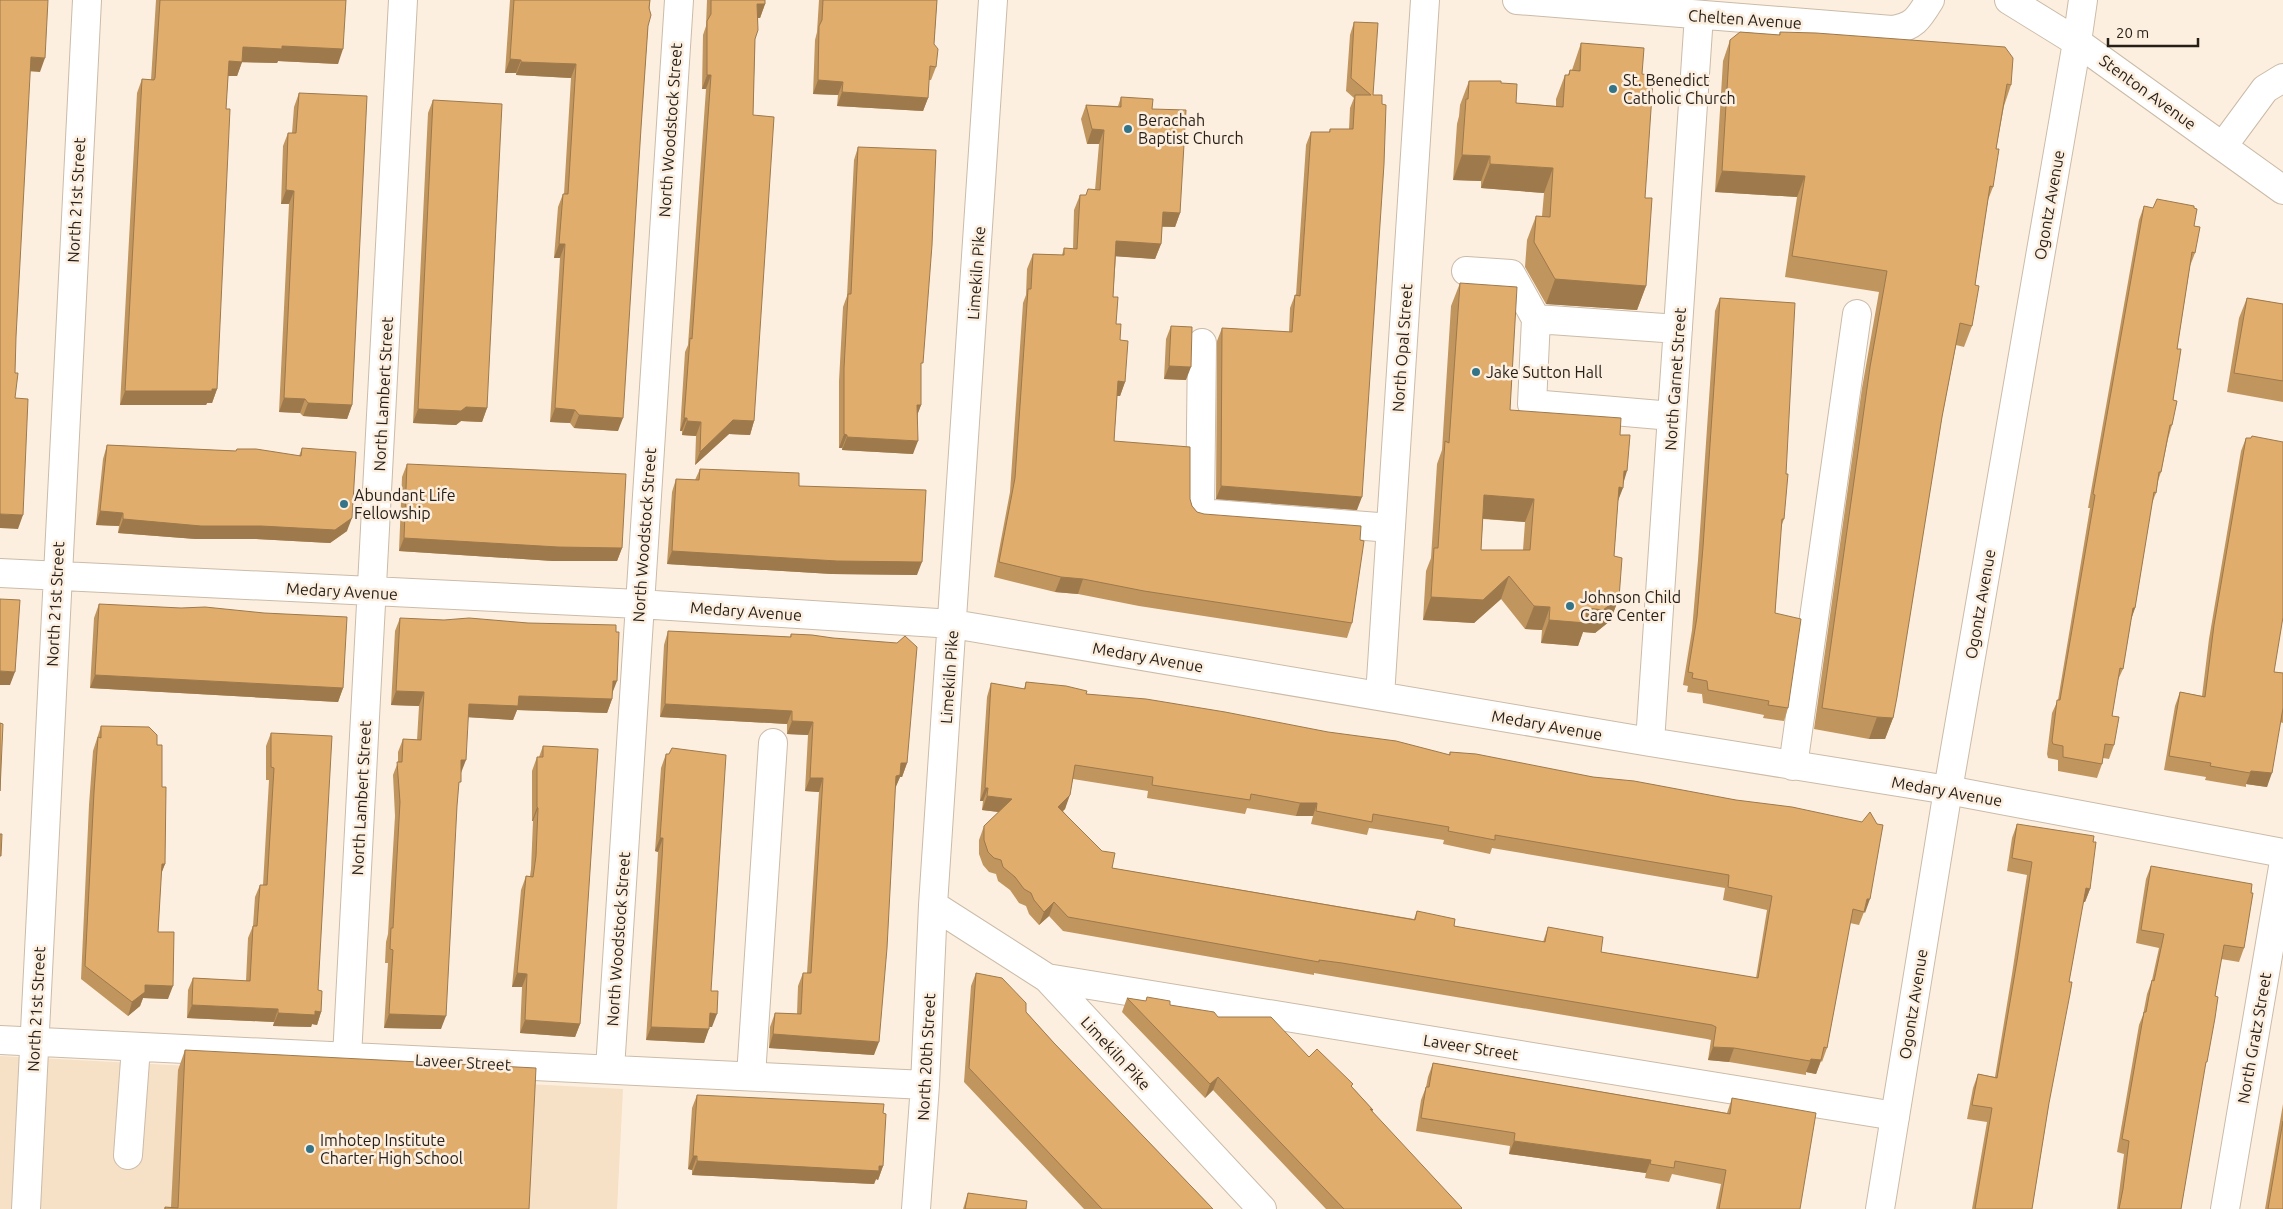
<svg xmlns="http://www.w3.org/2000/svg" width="2283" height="1209" font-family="Ubuntu,sans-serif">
  <rect width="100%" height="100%" fill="#fdefdf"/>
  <path fill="#f6e0c6" d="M0,1056L623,1089L617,1209H0Z"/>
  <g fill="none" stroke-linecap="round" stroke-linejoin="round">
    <g stroke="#cbbba8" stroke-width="30">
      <path id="minor" d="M1517,0L1892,30C1914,27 1919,18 1930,0
        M2223,146L2265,89L2283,78
        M1466,271L1511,274L1536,319
        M1202,343L1200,513L1391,528
        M1672,416L1532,404L1536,319L1678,329
        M0,573L639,604L953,624L1650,742L1948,790L2283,853
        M1380,696L1425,0
        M1650,742L1699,15
        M1793,766L1857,314
        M933,905L1047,978L1262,1209
        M1047,978L1895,1116
        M0,1040L925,1085
        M347,1057L403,0
        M610,1069L679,0
        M751,1076L773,743
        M128,1155L136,1047
        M26,1209L87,0
        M916,1209L925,1085L933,905L993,0
        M2225,1209L2283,867"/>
    </g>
    <g stroke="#cbbba8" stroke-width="30">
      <path id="major" d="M2009,0L2077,42L2283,190
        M1880,1209L1948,790L2077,42L2083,0"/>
    </g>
    <use href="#minor" stroke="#fff" stroke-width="28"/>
    <use href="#major" stroke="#fff" stroke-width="28"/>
  </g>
  <path fill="#c1955e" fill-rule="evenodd" d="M156,0H346L338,64L278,61L277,63L242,62L237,76H228L226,109L217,389L212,403H207L206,405H120L137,93L142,79L151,80Z
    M510,0H650L618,431L574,428L570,423L550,422L560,258H554L558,207L563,194H564L571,78L516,75V73H505Z
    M707,0H765V4L760,18H758L755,39L753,115L754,421L750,435L729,434L695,465L696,436L682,435V431H680L685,352L688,345L706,89H702L703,35L706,26Z
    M819,0H937L934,44L936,67L931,80H929L928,98L923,111L837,106L838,95L813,94L815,40L817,32Z
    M1354,22L1373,95L1357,510L1216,499L1217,341L1222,328L1289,332L1290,308L1295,295H1296L1306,145L1311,132H1329L1330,129H1349L1350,108L1354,98L1346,91L1350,35Z
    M1780,32L2011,85L2004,106L1996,149L1993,187L1988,200L1975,285L1972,326L1964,347L1956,345L1942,417L1893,718L1885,739H1869L1814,729L1862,388L1879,292L1785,277L1797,197L1715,192L1723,61L1730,40L1779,35Z
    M1581,43L1642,74L1645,198L1646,286L1637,310L1546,304L1525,267L1527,240L1536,216H1542L1544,193L1481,188V181L1453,180L1457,124L1459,116L1460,105L1469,81L1501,83L1516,103L1556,106V99L1565,75H1568L1570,70H1572Z
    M299,93L352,405L347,419L303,416L300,413L279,412L289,204H281L283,146L288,133H292L294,107Z
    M1121,97L1152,109L1180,213L1175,227H1162L1161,244L1155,259L1116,256L1113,297L1116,324L1120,340L1125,382L1120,396H1117L1114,441L1190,499L1192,506L1197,512L1352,623L1347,638L1139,606L1078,594L1055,592L994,577L1010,492L1023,303L1026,295L1027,269L1033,254L1062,255L1064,248L1073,249L1074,210L1080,195H1086L1095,190L1099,144H1087L1081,119L1086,105L1118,106Z
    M433,100L487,408L482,422L461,421L456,425L413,423L428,113Z
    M858,147L921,370V405L918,413L913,454L842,450V448H839V381L843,307L847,296L854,160Z
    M2144,206L2194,226L2195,253L2190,266L2177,349L2173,400L2172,425L2168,439L2161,472L2158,481L2156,493L2152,503L2135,608L2131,620L2123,669L2117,682L2112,716L2114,745L2109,759L2103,758L2102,764L2097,778L2058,771V760L2048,758L2047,754L2052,713L2058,700L2090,508H2088L2139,220Z
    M1460,283L1510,410L1620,435L1623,483L1618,501L1614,556L1619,598L1610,621L1595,633L1583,632L1578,646L1541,643L1542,630L1525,629L1501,599L1474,623L1423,620L1426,571L1431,558L1437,464L1442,450L1451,306ZM1483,519L1525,522L1523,550H1481Z
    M1720,298L1786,474L1784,519L1781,527L1775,613L1788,708L1784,721L1763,718L1764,715L1703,703L1702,694L1687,692L1688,686L1683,685L1692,630L1698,560L1715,311Z
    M2247,298L2283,304V402L2227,392L2239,318Z
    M1171,326L1186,380L1164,379L1166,339Z
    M2246,438L2274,672L2283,673V723L2280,722L2267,787L2246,784V787L2205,780L2206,777L2164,770L2175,706L2180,692L2202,696L2209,639L2241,451Z
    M107,445L236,451L237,449L299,456L302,448L347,531L330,543L256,539H196L118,533L119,526L96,525L103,459Z
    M407,464L622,548L617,561H553L399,551L402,477Z
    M700,469L799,486L917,575L832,574L667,564L672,492L676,479L695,480Z
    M99,604L343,688L338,702L90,688L94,618Z
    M400,618L612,693V699L607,713L517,710L513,720L468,717L458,788L441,1029L384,1028L388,963H385L386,942L388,934L395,816L393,775L398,762V752L403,739L417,740L419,706L391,705L395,631Z
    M668,631L790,637L791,634L907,763L902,777H900L895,788L874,1055L769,1048L770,1027L775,1013L797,1014L798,986L803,973H807L819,792L805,791L808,735L787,734V724L660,717L664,645Z
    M1026,682L1086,694L1449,755L1450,752L1593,777L1736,800L1865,913L1864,912L1859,925L1850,923L1827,1048L1822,1062L1821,1061L1816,1074L1806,1072V1075L1729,1062L1708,1060L1711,1040L1707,1039L1337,977L1314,973V975L1063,931L1049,916L1039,925L1029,914L1026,906L1019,903L1010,890L998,881L996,874L989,872L983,865L979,854V840L984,826L999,812L982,810L983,801H980L987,697L991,683L1024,689ZM1073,779L1148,791L1147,798L1245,814L1247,808L1296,816H1313L1311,824L1367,835L1369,828L1444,840L1443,844L1490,854L1492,848L1725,888L1723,900L1767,910L1756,978L1601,952L1548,927L1543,942L1454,926L1417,911L1414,919L1112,868L1063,811L1065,809Z
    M101,726L157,745L162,787L165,864L161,873L158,932L168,999L143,998L140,1006L128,1016L81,979L89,805L93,751Z
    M271,733L318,990L321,1012L317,1025L312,1024L311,1027L273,1026L274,1022L187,1018L188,990L193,978L246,981L248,938L253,926L255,897L260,885H263L269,780H266V746Z
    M543,746L580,1024L575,1037L520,1033L522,987H512L521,890L526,876H530L531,869L533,821H532V771L537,757H539Z
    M666,754L711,991L712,1027H709L704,1043L646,1040L657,871L658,852L655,851L661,768Z
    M2017,824L2090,889L2085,902H2083L2069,982L2049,1103L2032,1209H1972L1987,1122L1967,1119L1973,1088L1978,1074L1995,1077L2012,974L2027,875L2007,871L2012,838Z
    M2151,866L2244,948L2239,962L2221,959L2215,996L2204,1070L2181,1209H2117L2124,1154L2117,1152L2139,1025L2143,1015L2147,994L2152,980L2159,948L2136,943L2146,879Z
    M976,973L1026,1012L1054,1043L1213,1209H1084L964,1082L971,986Z
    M1127,998L1170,1005L1218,1017L1309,1057L1352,1087L1373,1110L1372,1112L1462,1209H1326L1213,1090L1205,1098L1122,1012Z
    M185,1050L529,1209H164L165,1207H171L178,1070Z
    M1433,1063L1727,1113L1732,1098L1800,1209H1716L1721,1184L1672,1174L1669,1182L1645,1178L1646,1173L1509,1154L1510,1146L1416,1131L1421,1100L1426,1087L1428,1077Z
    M697,1095L883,1166L878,1180L876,1179L874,1184L692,1175V1170L688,1169L692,1108Z
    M2283,1104V1209H2265Z
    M968,1193L1026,1209H963Z"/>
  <path fill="#9d794c" d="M757,4H765L760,18L752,17Z
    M282,46L343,49L338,64L278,61L277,63L238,62L243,47Z
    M31,57L45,58L40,72L26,71Z
    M510,59L521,60L516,73H505Z
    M229,61L242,62L237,76H223Z
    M521,62L576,64L571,78L516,75Z
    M707,75H711L706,89H702Z
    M818,80L843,82L838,95L813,94Z
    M842,92L928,98L923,111L837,106Z
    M1092,129L1104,130L1099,144H1087Z
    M1462,155L1490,156L1481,181L1453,180Z
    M1490,164L1553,168L1544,193L1481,188Z
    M1722,171L1805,176L1797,197L1715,192Z
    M286,190L294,191L289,204H281Z
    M1163,212L1180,213L1175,227L1158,226Z
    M1116,241L1161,244L1155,259L1111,256Z
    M559,244H565L560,258H554Z
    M1555,279L1646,286L1637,310L1546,304Z
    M1169,366L1191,367L1186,380L1164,379Z
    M1118,381L1125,382L1120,396H1113Z
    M217,389L212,403H207L206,405H120L125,391Z
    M284,398L305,399L300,413L279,412Z
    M308,403L352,405L347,419L303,416Z
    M917,405H921L916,418Z
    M466,407L487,408L482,422L461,421L456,425L413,423L418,409Z
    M555,408L575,410L570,423L550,422Z
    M579,415L623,418L618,431L574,428Z
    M684,418H687L682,431H680Z
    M733,420L754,421L750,435L729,434L695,465L700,452Z
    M687,421L701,422L696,436L682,435Z
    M844,434L847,435L842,448H839Z
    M847,437L918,441L913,454L842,450Z
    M1624,471H1627L1622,488H1623L1614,511L1611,510Z
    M1221,486L1362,497L1357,510L1216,499Z
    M1484,495L1534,499L1525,522L1476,518Z
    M100,511L123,513L119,526L96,525Z
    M0,514L23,515L18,529L0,528Z
    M352,518L347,531L330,543L256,539H196L118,533L123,519Z
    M404,538L622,548L617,561H553L399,551Z
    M672,551L922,562L917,575L832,574L667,564Z
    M1509,576L1501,599L1474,623L1423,620L1431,597Z
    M1061,577L1083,579L1078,594L1055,592Z
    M1619,598L1610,621L1595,633L1583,632L1578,646L1541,643L1549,620Z
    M1534,606L1550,607L1542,630L1525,629Z
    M2133,608H2135L2130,622Z
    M0,671L15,672L10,685H0Z
    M95,675L343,688L338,702L90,688Z
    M613,681H617L612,694Z
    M396,691L424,692L419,706L391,705Z
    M519,696L612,699L607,713L517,710L513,720L464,717L469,704Z
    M665,704L792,711L787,724L660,717Z
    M1877,717L1893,718L1885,739H1869Z
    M792,721L813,722L808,735L787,734Z
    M461,760H466L461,773H456Z
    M901,763H907L902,777H900L895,789H891Z
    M2251,771L2272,773L2267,787L2246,784Z
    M810,778H823L819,792L805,791Z
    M985,788H988L983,801H980Z
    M1070,795L1065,809L1053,820L1058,807Z
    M987,796L1012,799L1007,813L982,810Z
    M1300,803H1317L1313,816H1296Z
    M537,807L538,808L533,821H532Z
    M660,838H663L658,852L655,851Z
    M162,864H165L160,877Z
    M2086,888L2090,889L2085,902H2081Z
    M1867,899H1870L1865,913L1864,912Z
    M1054,902L1049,916L1039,925L1044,912Z
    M517,973L527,974L522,987H512Z
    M145,985L173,986L168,999L143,998L140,1006L128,1016L132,1002Z
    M192,1005L278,1009L274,1022L187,1018Z
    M315,1011L321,1012L317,1025L312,1024L311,1027L273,1026L278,1013Z
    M710,1013L717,1014L712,1027H705Z
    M389,1014L446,1016L441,1029L384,1028Z
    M525,1020L580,1024L575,1037L520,1033Z
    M651,1027L709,1029L704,1043L646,1040Z
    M773,1034L879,1042L874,1055L769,1048Z
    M1713,1047L1734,1048L1729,1062L1708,1060Z
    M1811,1059L1821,1060L1816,1074L1806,1072Z
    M1218,1077L1213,1090L1205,1098L1210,1084Z
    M1514,1141L1651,1160L1646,1173L1509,1154Z
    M693,1156H697L692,1170L688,1169Z
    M697,1161L879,1166H883L878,1180L876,1179L874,1184L692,1175Z"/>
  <path fill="#e0ad6d" stroke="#9d794c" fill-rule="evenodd" d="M0,0H48L45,58L31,57L16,337L15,373H18L15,398L28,399L23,515L0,514Z
    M160,0H346L343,49L282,46V49L243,47L242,62L229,61L226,109H230L217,389H212V391H125L142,79L154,80L155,78Z
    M514,0H650L649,8L651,15L648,26L641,128L623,418L579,415L575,410L555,408L565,244H559L563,194H568L576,64L521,62V60L510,59Z
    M711,0H765V4H757L758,30L755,39L753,115L774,117L754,421L733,420L700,452L701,422L687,421V418H684L690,338L692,339L711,75H707V21L711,14Z
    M823,0H937L934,44L938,49L936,67L930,66L928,98L842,92L843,82L818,80L819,26L822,20Z
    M1354,22L1378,23L1373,95H1382V104L1386,105L1384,164L1362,497L1221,486L1222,328L1292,332L1295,295L1300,296L1311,132H1330V129H1353L1355,95H1371L1351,78Z
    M1740,32L1780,35V32L1816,33L2005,47L2013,58L2011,85L2007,84L1996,149H1999L1993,187L1990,186L1975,285L1979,286L1972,326L1960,323L1942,417L1897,697L1893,718L1877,717L1822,708L1870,367L1887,271L1792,256L1805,176L1722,171L1730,40Z
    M1581,43L1644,48L1642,74L1649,75V80H1653L1645,198H1652L1646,286L1555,279L1534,242L1536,216L1550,217L1553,168L1490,164V156L1462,155L1466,99H1468L1469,81H1501V83L1517,84L1516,103L1563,107L1565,75H1569L1570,70L1580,71Z
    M299,93L367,96L352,405L308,403L305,399L284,398L294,191L286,190L288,133H296Z
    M1121,97L1153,99L1152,109L1186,110L1180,213L1163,212L1161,244L1116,241L1113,297H1118L1116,324H1121L1120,340L1128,341L1125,382L1118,381L1114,441L1190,447V499L1192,506L1197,512L1204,514L1361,526L1360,540L1364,541L1352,623L1144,591L1083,579L1061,577L999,562L1015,478L1028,289H1031L1033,254L1064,255V248L1077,249L1080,195H1086L1088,189L1100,190L1104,130L1092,129L1086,105L1121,107Z
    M433,100L502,104L487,408L466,407L461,411L418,409Z
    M858,147L936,150L932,245L923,363H921V405H917L918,441L847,437V435L844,434V368L848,294H851Z
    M2157,199L2194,206V208L2197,209L2194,226L2200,227L2195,253L2192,252L2177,349H2181L2173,400L2177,401L2172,425H2170L2161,472H2159L2156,493L2154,492L2135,608H2133L2123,669L2120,668L2112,716L2119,717L2114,745L2105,744L2102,764L2063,757V746L2053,744L2052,741L2057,700H2060L2095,495L2093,494L2144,206L2153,208Z
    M1460,283L1517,287L1510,410L1621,418L1620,435H1630L1627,471H1624L1623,488L1619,487L1614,556L1622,558L1619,598L1603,610L1587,608L1586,623L1549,620L1550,607L1534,606L1509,576L1483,600L1431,597L1434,548H1438L1445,441L1449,443ZM1484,495L1534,499L1530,550H1481Z
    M1720,298L1795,303L1786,474H1788L1784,519H1782L1775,613L1801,619L1788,708L1768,705L1769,701L1708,690L1707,681L1692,678L1693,673L1688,672L1697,617L1703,547Z
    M2247,298L2283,304V381L2234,373Z
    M1171,326L1192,327L1191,367L1169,366Z
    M2252,436L2283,442V617L2274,672L2283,673V708L2272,773L2251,771L2250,773L2210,766L2211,763L2169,756L2180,692L2205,697L2214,625L2246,438H2251Z
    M107,445L236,451L237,449H256L301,456L302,448L356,452L352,518L335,530L261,526H201L123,519V513L100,511Z
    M407,464L626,474L622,548L558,547L404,538Z
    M700,469L799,473V486L926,490L922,562L837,561L672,551L676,479L699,480Z
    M0,599L20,600L15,672L0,671Z
    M99,604L181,608L205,607L264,613L347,617L343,688L95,675Z
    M400,618L444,620L469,618L528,623L616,625V632H619L617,681H613L612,699L519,696L518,706L469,704L466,760H461V782H459L457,806L446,1016L389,1014L393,950L390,949L391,928H393L400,802L397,762H402L403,739L421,740L424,692L396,691Z
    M668,631L791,637V634L812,635L833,638L897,643L905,636L917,647L907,763H901L900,775L896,776L887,948L879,1042L773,1034L775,1013L801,1014L803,973H811L823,778H810L813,722L792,721V711L665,704Z
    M1026,682L1066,686L1087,691L1086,694L1146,699L1225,712L1328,732L1396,741L1450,755V752L1476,754L1593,777L1634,781L1736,800L1792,807L1862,822L1870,812L1877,824L1883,825L1870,899H1867L1864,912L1853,909L1827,1048L1824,1047L1821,1060L1811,1059L1810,1061L1734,1048L1713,1047L1716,1027L1712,1025L1342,963L1319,960V962L1068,917L1054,902L1044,912L1034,900L1031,893L1024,889L1015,877L1003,867L1001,860L994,858L988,852L984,840V826L1012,799L987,796L988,788H985L991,683L1025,689ZM1075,765L1153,777L1152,785L1250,800L1251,794L1300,803H1317L1316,811L1372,822L1373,814L1449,827L1448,831L1495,840V835L1729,875L1728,887L1772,896L1758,978L1601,952L1603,937L1548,927L1545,942L1454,926L1455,919L1417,911L1415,920L1112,868L1115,853L1102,851L1058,807L1070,795Z
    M0,723L3,724L0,791Z
    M101,726L149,727L157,735V745H162V787H166L165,864H162L158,932H174L173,986L145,985V992L132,1002L85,966L94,792L98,737L101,738Z
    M271,733L332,736L318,990L322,991L321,1012L315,1011V1015L278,1013V1009L192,1005L193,978L250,981L253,926H257L260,885H267L274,768L271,767Z
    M543,746L598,749L580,1024L525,1020L527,974L517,973L526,876L533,877L536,856L538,808L537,807V757H543Z
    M672,748L726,755L711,991H718L717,1014L710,1013L709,1029L651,1027L662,858L663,838H660L666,754H669Z
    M2017,824L2094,836L2093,842H2096L2090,889L2086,888L2069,982H2072L2070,994L2049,1103L2032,1209H1975L1992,1108L1972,1105L1978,1074L1997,1078L2017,961L2032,862L2012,858Z
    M0,834H2L1,856H0Z
    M2151,866L2252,884L2251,893H2253L2244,948L2224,945L2215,996L2218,997L2215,1018L2207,1062H2206L2181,1209H2119L2123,1189L2129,1141L2122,1139L2144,1012H2146L2152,980L2154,981L2164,934L2141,930Z
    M976,973L1002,978L1026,1003V1012L1054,1043L1213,1209H1102L969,1068Z
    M1147,997L1170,1001V1005L1214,1012L1218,1017H1271L1309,1057L1317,1049L1353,1084L1351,1086L1373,1110L1370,1109L1462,1208L1461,1209H1344L1218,1077L1210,1084L1127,998L1146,1001Z
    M185,1050L536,1068L529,1209H165V1207L178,1208Z
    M1433,1063L1730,1114L1732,1098L1816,1113L1800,1209H1719L1726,1170L1675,1161L1674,1168L1650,1164L1651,1160L1514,1141L1515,1133L1421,1118L1426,1087H1429Z
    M697,1095L884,1104L883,1113L886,1114L883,1166H879V1171L697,1161V1156H693Z
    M2283,1121V1209H2268Z
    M968,1193L1027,1201L1026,1209H965Z"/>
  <g fill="#347488" stroke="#fdefdf" stroke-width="2">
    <circle cx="1613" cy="89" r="5"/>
    <circle cx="1128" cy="129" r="5"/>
    <circle cx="1476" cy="372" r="5"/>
    <circle cx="344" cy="504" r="5"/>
    <circle cx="1570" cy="606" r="5"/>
    <circle cx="310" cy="1149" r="5"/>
  </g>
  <g text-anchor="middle" stroke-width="5" stroke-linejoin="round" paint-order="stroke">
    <g font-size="16" fill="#251f18" stroke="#fdefdf">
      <text transform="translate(1745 19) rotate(4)" y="6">Chelten Avenue</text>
      <text transform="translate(2148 92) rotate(36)" y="6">Stenton Avenue</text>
      <text transform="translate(670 130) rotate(-86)" y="6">North Woodstock Street</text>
      <text transform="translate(76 200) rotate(-87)" y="6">North 21st Street</text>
      <text transform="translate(2049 205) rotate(-80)" y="6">Ogontz Avenue</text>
      <text transform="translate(976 273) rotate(-86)" y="6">Limekiln Pike</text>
      <text transform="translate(1402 348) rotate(-86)" y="6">North Opal Street</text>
      <text transform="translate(1675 379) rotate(-86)" y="6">North Garnet Street</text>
      <text transform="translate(383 394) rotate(-87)" y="6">North Lambert Street</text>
      <text transform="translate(644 535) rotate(-86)" y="6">North Woodstock Street</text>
      <text transform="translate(342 591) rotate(3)" y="6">Medary Avenue</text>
      <text transform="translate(55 604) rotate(-87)" y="6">North 21st Street</text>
      <text transform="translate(1980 604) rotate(-80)" y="6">Ogontz Avenue</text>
      <text transform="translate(746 611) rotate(4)" y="6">Medary Avenue</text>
      <text transform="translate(1148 657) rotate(10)" y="6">Medary Avenue</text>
      <text transform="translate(949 677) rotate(-86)" y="6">Limekiln Pike</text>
      <text transform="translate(1547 725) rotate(10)" y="6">Medary Avenue</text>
      <text transform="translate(1947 791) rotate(10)" y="6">Medary Avenue</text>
      <text transform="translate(361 798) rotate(-87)" y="6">North Lambert Street</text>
      <text transform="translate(618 939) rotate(-86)" y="6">North Woodstock Street</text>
      <text transform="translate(1913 1004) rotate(-81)" y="6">Ogontz Avenue</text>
      <text transform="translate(36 1009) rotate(-87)" y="6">North 21st Street</text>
      <text transform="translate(2254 1038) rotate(-80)" y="6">North Gratz Street</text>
      <text transform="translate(1471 1047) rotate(9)" y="6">Laveer Street</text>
      <text transform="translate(1116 1053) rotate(47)" y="6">Limekiln Pike</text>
      <text transform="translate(926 1057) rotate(-87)" y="6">North 20th Street</text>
      <text transform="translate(463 1062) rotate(3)" y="6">Laveer Street</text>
    </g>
    <g font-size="16" fill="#251f18" stroke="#fdefdf" text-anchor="start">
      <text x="1623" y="86">St. Benedict<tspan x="1623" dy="18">Catholic Church</tspan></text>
      <text x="1138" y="126">Berachah<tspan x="1138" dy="18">Baptist Church</tspan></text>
      <text x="1486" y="378">Jake Sutton Hall</text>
      <text x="354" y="501">Abundant Life<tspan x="354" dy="18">Fellowship</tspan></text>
      <text x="1580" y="603">Johnson Child<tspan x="1580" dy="18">Care Center</tspan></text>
      <text x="320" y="1146">Imhotep Institute<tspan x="320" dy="18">Charter High School</tspan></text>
    </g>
  </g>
  <path d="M2108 38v8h90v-8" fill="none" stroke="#251f18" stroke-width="2.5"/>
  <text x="2116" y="38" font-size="15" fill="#251f18" stroke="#fdefdf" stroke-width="4" paint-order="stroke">20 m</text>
</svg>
